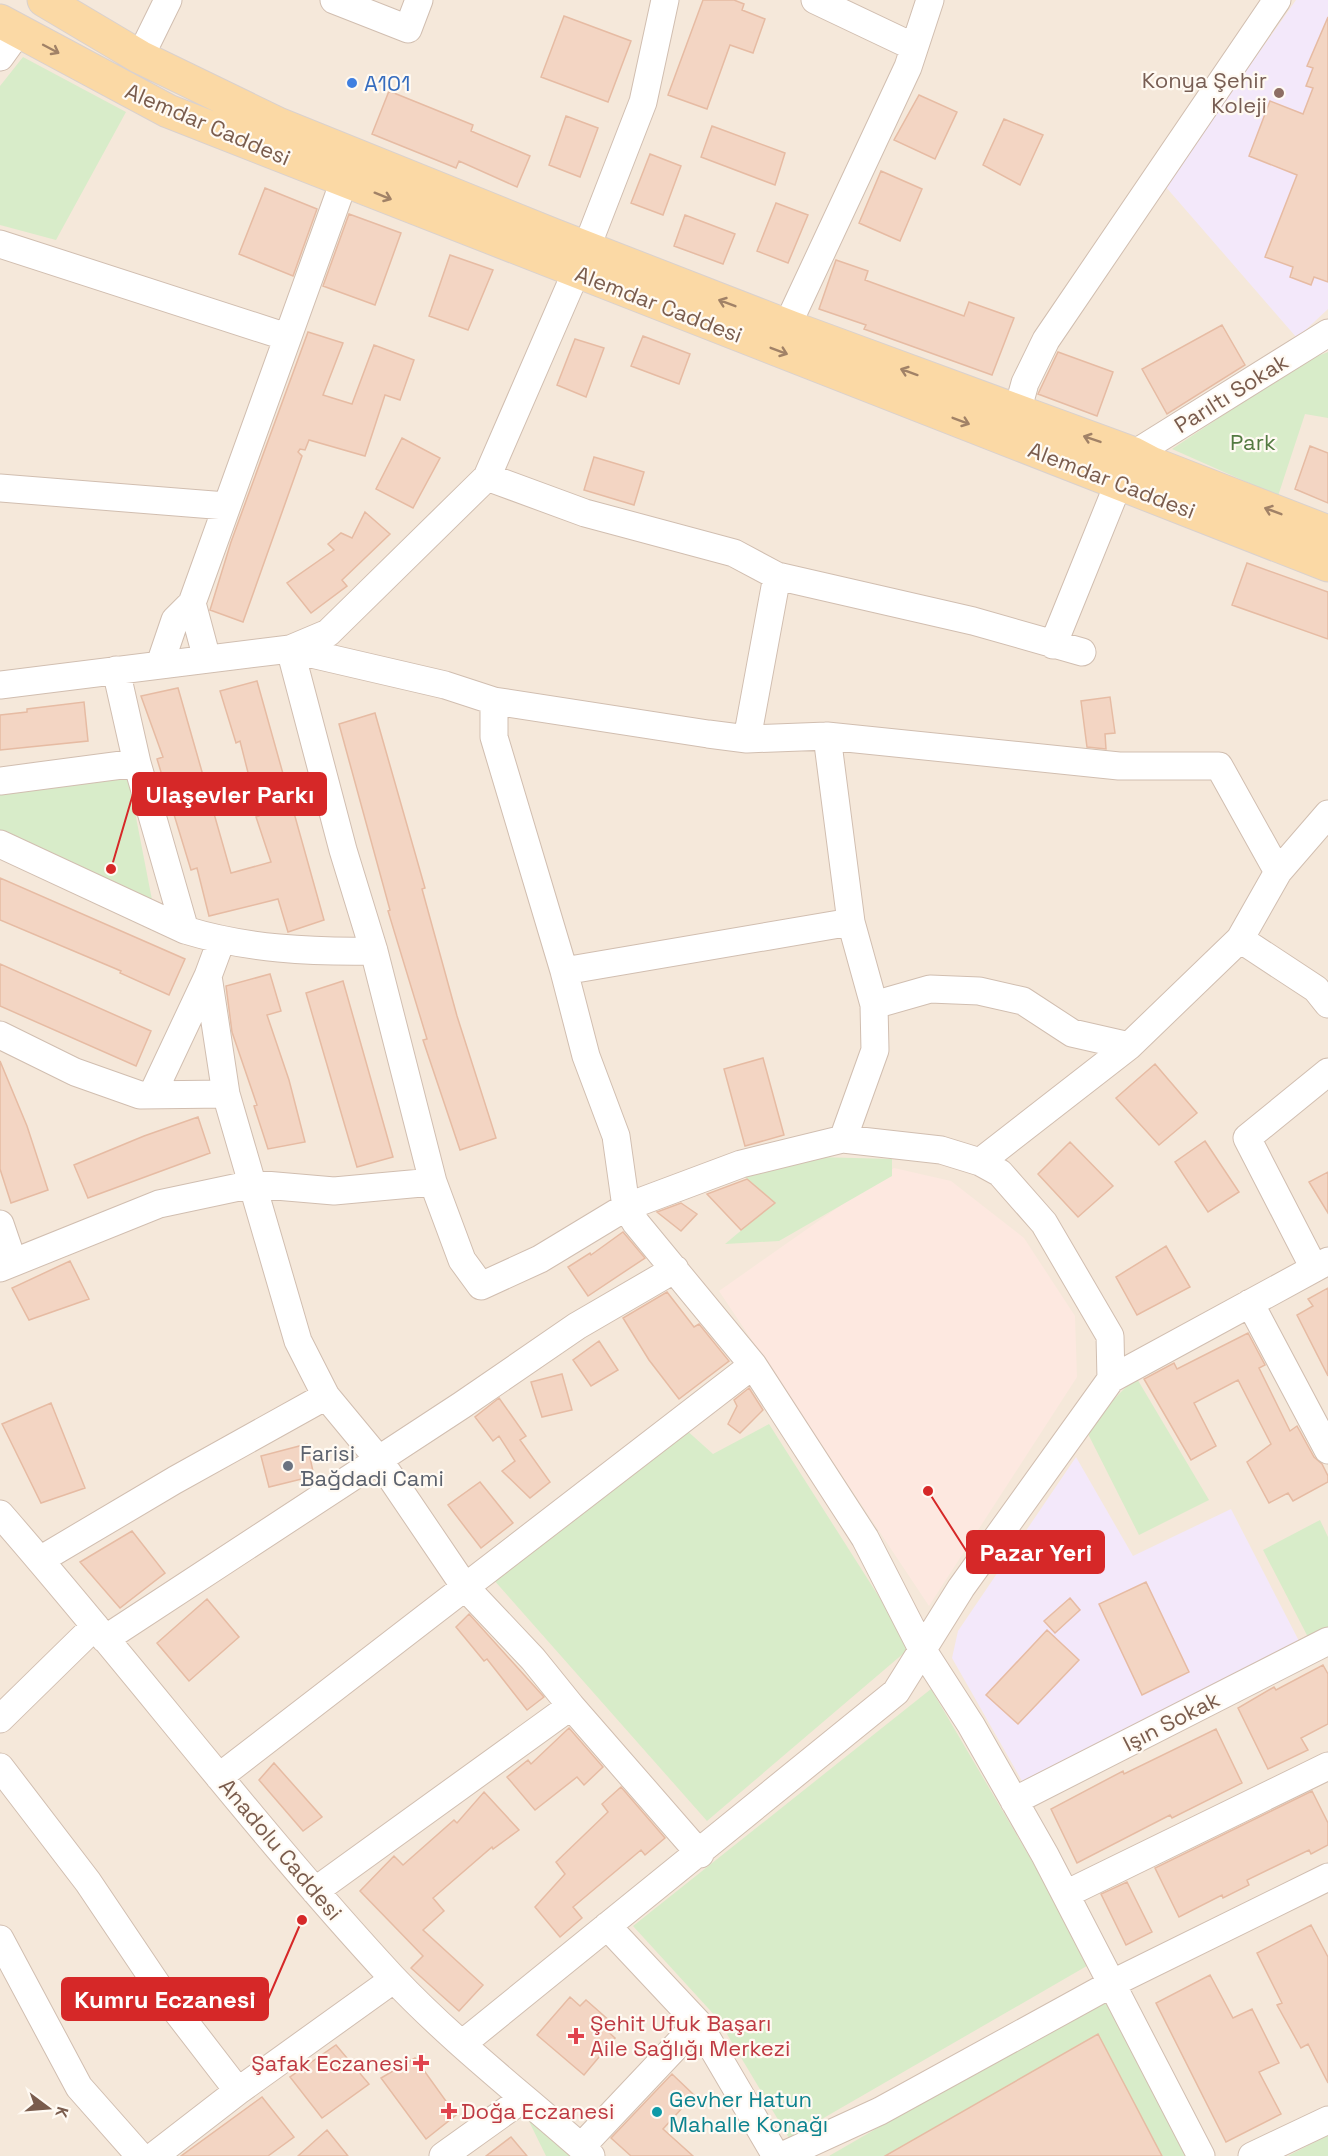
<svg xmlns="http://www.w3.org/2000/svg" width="1328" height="2156" font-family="'Space Grotesk',sans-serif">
  <rect width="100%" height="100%" fill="#fdf6ec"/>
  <path fill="#f5e8da" d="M0,0H1328V2156H0Z"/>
  <path fill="#fde8e0" d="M894,1168L951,1181L1024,1238L1075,1316L1077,1377L929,1606L719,1291Z"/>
  <path fill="#f3e8fa" d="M1296,0H1328V309L1297,338L1165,186Z
    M1076,1457L1133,1556L1231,1509L1299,1641L1022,1781L952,1658L958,1631Z"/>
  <path fill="#d8ecc9" d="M23,57L126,112L56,240L0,225V86Z
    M1328,352V418L1305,414L1278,496L1172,449L1305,361Z
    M128,776L153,905L0,832V790Z
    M816,1157L892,1159V1176L779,1241L725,1244L774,1203L743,1175Z
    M1136,1377L1209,1500L1139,1535L1085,1428Z
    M769,1424L911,1647L707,1821L493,1579L684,1428L713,1454Z
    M1320,1520L1328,1537V1634L1311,1643L1263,1550Z
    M931,1689L1092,1963L789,2138L718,2019L633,1926Z
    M1109,1994L1192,2156H829Z
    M524,2111L571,2156H546Z
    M1328,2135V2156H1288Z"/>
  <path fill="#f3d5c3" stroke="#e6bba3" stroke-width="1.5" d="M703,0H734L744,4L742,10L765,19L753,53L730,45L707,109L668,95Z
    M564,16L631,41L608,102L541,77Z
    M1328,17V282L1314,277L1311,285L1290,277L1293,267L1265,257L1297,175L1249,156L1270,101L1303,114L1313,88L1306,86L1313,68L1307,66Z
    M389,91L473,125L471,131L530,156L517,187L459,161L456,168L372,134Z
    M919,95L957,112L935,159L894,140Z
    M566,116L598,128L580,177L549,165Z
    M1004,119L1043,135L1020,185L983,165Z
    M712,126L785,153L775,185L701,157Z
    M650,154L681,166L663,215L631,203Z
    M881,171L922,189L900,241L859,223Z
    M265,188L317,209L293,276L239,254Z
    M776,203L808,215L788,263L757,251Z
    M349,214L401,233L375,305L323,286Z
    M685,215L735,234L723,264L674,246Z
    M450,255L493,270L468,330L429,316Z
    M836,260L868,271L865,280L964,316L969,302L1014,318L992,375L864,329L866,325L819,309Z
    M1222,325L1245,365L1167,414L1142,369Z
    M308,332L343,343L323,395L352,404L374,345L414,360L400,400L385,395L365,456L309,440L305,450L300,449L298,452L302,456L243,622L210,610L231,542Z
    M643,336L690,354L679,384L631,366Z
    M575,339L604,348L586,397L557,385Z
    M1058,352L1113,372L1097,416L1038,394Z
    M402,438L440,458L413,508L376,489Z
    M1310,446L1328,453V503L1295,489Z
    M594,457L644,472L634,505L584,490Z
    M365,512L390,534L342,580L347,586L311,613L287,583L334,550L328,544L341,533L352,538Z
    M1247,563L1328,592V639L1232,605Z
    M257,681L324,920L288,932L278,899L209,916L197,868L191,870L157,759L163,757L141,696L178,688L231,873L271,862L256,817L259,816L240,741L236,743L220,691Z
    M1110,697L1115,733L1105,734L1106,749L1087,747L1081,701Z
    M84,702L88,741L0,750V715L27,712V709Z
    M375,713L425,888L422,889L457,1016L496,1138L460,1150L423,1040L427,1039L388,911L390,910L339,724Z
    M0,878L185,959L169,995L120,973L121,971L0,920Z
    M0,964L151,1031L136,1066L0,1006Z
    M270,974L281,1011L267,1015L289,1080L305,1142L268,1149L254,1106L257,1105L232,1032L226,986Z
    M343,981L393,1157L357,1167L306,993Z
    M763,1058L784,1135L745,1146L724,1069Z
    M0,1061L27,1126L48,1190L11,1203L0,1169Z
    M1155,1064L1197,1113L1159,1145L1116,1098Z
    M198,1117L210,1153L88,1198L74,1165L144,1136Z
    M1205,1141L1239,1192L1208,1212L1175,1162Z
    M1070,1142L1113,1186L1078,1217L1038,1174Z
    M1328,1172V1213L1309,1182Z
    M747,1179L775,1203L741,1230L707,1194Z
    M681,1203L697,1214L681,1231L657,1212Z
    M623,1232L645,1258L588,1296L568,1267L590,1253L591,1255Z
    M1166,1246L1190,1287L1137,1315L1116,1277Z
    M70,1261L89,1299L29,1320L12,1288Z
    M1328,1288V1376L1297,1315L1313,1306L1308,1299Z
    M667,1292L694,1327L699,1324L729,1361L679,1399L649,1360L623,1318Z
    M1248,1333L1265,1365L1259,1368L1290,1431L1297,1426L1314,1457L1322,1464L1328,1476V1482L1293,1501L1288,1493L1269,1503L1247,1462L1271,1444L1238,1380L1194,1403L1216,1446L1191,1460L1144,1379L1174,1363L1177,1369Z
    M599,1341L618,1370L591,1386L573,1360Z
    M562,1374L572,1410L542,1417L531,1382Z
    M749,1388L763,1410L740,1433L728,1424L737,1406L734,1400Z
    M499,1398L526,1436L520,1440L550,1482L530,1498L502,1471L515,1461L499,1436L493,1441L475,1417Z
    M51,1403L85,1488L41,1503L2,1424Z
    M307,1444L314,1476L269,1487L261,1456Z
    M480,1482L513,1523L481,1548L448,1505Z
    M132,1531L165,1573L120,1608L80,1562Z
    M1146,1582L1189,1672L1142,1695L1099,1604Z
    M1070,1598L1080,1610L1055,1633L1044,1621Z
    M207,1599L239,1637L189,1681L157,1643Z
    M469,1614L544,1697L527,1710L487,1659L484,1661L456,1627Z
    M1047,1630L1079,1660L1018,1724L986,1695Z
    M1323,1665L1328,1674V1724L1301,1738L1308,1750L1268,1769L1238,1708L1274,1687L1276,1690Z
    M569,1728L603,1767L584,1785L577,1777L535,1810L507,1777L528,1760L531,1764Z
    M1216,1729L1242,1783L1172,1818L1170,1815L1077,1863L1051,1809L1123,1771L1124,1774Z
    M274,1763L322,1817L303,1831L259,1780Z
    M621,1787L665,1838L645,1855L641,1850L573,1907L582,1918L560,1937L535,1907L565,1874L556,1862L608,1812L602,1804Z
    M1312,1791L1328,1823V1845L1311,1854L1309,1850L1247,1880L1249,1885L1223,1898L1222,1895L1179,1917L1155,1868Z
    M484,1792L519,1830L493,1849L492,1847L433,1898L444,1911L423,1930L483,1985L459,2011L411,1968L423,1956L360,1891L394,1856L403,1865L454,1820L457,1823Z
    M1127,1882L1152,1932L1126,1945L1101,1894Z
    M1311,1925L1328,1957V2083L1308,2044L1301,2048L1277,2005L1282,2003L1257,1953Z
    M1210,1975L1233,2018L1252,2009L1279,2063L1259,2072L1281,2114L1226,2142L1156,2003Z
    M570,1997L580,2006L586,2000L611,2022L605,2029L615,2038L584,2075L537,2035Z
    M1098,2034L1162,2156H885Z
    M336,2045L369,2084L322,2118L290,2077Z
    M415,2058L456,2115L426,2139L381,2078Z
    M672,2074L694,2095L663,2129L693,2156H631L611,2138Z
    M262,2097L294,2137L268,2156H181Z
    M327,2130L348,2156H298Z
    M511,2137L527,2156H486Z"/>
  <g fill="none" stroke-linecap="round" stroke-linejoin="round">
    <g stroke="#d1beb0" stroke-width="29">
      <path id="minor" d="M334,0L408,29L419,0
        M815,0L914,47
        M0,57L18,32
        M140,57L168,0
        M0,244L287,337
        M787,326L908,67L930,0
        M1017,412L1025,383L1046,340L1277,0
        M1134,454L1328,333
        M487,477L585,513L734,553L777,576L973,621L1082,652
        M0,488L226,506
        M1053,645L1119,482
        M207,659L192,603L344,181
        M160,664L175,620L192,603
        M116,670L137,763L185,930C247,949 310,952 374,951
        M0,685L290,649L328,633L487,477L586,249L643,102L665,0
        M827,736L851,922L874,1005L875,1050L843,1139
        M747,739L777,576
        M0,781L137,763
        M0,844L185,930
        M1278,872L1328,814
        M1240,939L1316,989L1328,1004
        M221,941L208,976L226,1094L298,1341L326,1396L379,1460L465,1587L533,1659L571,1706L700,1854
        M564,971L851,922
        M874,1005L930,989L979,991L1023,1001L1072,1033L1129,1046
        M0,1035L75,1072L140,1095L226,1094
        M152,1095L208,976
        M433,1182L374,951L343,850L290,649L445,685L494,701L708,734L747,739L827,736L1119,766H1219L1278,872L1240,939L1129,1046L980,1162
        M0,1224L13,1262
        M0,1268L159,1204L253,1184L334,1191L433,1182L462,1260L481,1286L540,1259L626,1207L741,1164L843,1139L941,1150L980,1162L1000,1173L1044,1223L1110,1336L1111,1379
        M1314,1268L1247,1138L1328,1072
        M1250,1303L1328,1450
        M753,1365L865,1538L922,1649L971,1725L1045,1855L1201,2156
        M0,1514C133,1666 255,1829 392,1977C453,2042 525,2097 591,2156
        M40,1560L175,1480L326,1396
        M105,1639L462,1405L577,1326L675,1269
        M0,1719L95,1626
        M0,1767L88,1882L164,1995L238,2091
        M219,1777L753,1365L636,1223L626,1207L616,1136L586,1056L564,971L494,737V701
        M1014,1801L1328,1641
        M315,1891L571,1706
        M1066,1894L1328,1766
        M607,1926L698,2023L776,2156
        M0,1939L79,2087L140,2156
        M462,2044L896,1692L961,1588L1111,1379L1328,1261
        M581,2147L698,2023
        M154,2156L238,2091L394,1979
        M443,2156L524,2098
        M782,2156L880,2111L1113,1983L1328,1877
        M1252,2156L1328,2120"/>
    </g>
    <g stroke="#dad1cd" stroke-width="35">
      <path id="major" d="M44,0L140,57L278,124L553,235L792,328L1134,454L1153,464L1328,532
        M0,21L168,111L1328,565"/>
    </g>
    <use href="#minor" stroke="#fff" stroke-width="27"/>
    <use href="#major" stroke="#fbd9a5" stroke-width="33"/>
  </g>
  <defs><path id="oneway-shaft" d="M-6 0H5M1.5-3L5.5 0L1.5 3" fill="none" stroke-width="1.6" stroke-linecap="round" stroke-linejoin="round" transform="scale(1.5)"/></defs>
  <g stroke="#a18267">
    <use href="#oneway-shaft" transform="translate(51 49) rotate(28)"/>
    <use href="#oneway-shaft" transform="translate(383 196) rotate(22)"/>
    <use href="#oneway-shaft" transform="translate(727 303) rotate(-159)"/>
    <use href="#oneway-shaft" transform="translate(779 351) rotate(21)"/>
    <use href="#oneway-shaft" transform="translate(909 372) rotate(-160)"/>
    <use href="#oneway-shaft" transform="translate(961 421) rotate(21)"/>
    <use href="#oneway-shaft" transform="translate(1092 439) rotate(-161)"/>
    <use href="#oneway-shaft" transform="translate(1273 511) rotate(-159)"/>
  </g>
  <circle fill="#3f7fe0" stroke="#fffaf3" stroke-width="2" cx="352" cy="83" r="6"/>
  <circle fill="#8d6e63" stroke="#fffaf3" stroke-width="2" cx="1279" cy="93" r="6"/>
  <circle fill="#6b7280" stroke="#fffaf3" stroke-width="2" cx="288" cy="1466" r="6"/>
  <g fill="#e0444e" stroke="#fffaf3" stroke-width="2">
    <path d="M573 2027h6v6h6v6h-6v6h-6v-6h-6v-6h6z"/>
    <path d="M418 2054h6v6h6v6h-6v6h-6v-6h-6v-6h6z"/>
    <path d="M446 2102h6v6h6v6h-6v6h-6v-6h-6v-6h6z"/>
  </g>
  <circle fill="#0f9aa8" stroke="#fffaf3" stroke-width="2" cx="657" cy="2112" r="6"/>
  <g text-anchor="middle" stroke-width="4.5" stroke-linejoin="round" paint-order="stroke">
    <g font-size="22" fill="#785e54" stroke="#fffaf3" text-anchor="end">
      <text x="1267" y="88">Konya Şehir<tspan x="1267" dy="25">Koleji</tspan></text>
    </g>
    <g font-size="22" fill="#366cbe" stroke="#fffaf3" text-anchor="start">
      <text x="364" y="91">A101</text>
    </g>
    <g font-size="22" fill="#7a5c4d" stroke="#fffaf3">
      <text transform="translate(208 124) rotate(23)" y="8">Alemdar Caddesi</text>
      <text transform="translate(659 304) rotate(21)" y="8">Alemdar Caddesi</text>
      <text transform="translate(1231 393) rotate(-32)" y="8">Parıltı Sokak</text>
      <text transform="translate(1112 480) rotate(21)" y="8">Alemdar Caddesi</text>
      <text transform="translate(1171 1721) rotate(-27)" y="8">Işın Sokak</text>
      <text transform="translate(281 1849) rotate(50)" y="8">Anadolu Caddesi</text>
    </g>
    <g font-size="22" fill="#537a41" stroke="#fffaf3">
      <text x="1253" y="450">Park</text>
    </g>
    <g font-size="22" fill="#5b616d" stroke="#fffaf3" text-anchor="start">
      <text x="300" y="1461">Farisi<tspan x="300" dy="25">Bağdadi Cami</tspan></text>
    </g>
    <g font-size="22" fill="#be3a42" stroke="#fffaf3" text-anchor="start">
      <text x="590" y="2031">Şehit Ufuk Başarı<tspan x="590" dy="25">Aile Sağlığı Merkezi</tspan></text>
      <text x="409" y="2071" text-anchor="end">Şafak Eczanesi</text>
      <text x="461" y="2119">Doğa Eczanesi</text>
    </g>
    <g font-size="22" fill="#0d838f" stroke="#fffaf3" text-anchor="start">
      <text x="669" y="2107">Gevher Hatun<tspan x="669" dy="25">Mahalle Konağı</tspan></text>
    </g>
  </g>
  <path fill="none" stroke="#d62828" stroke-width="2" d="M111 869L133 794M928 1491L967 1552M302 1920L268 1999"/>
  <g fill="#d62828" stroke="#fffaf3" stroke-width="2">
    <circle cx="111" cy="869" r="6"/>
    <circle cx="928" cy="1491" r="6"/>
    <circle cx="302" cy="1920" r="6"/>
  </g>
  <g fill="#d62828" stroke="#d62828" stroke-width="2">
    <rect x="133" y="773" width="193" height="42" rx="6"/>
    <rect x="967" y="1531" width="137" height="42" rx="6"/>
    <rect x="62" y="1978" width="206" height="42" rx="6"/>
  </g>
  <g font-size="24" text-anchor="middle" font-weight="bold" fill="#fff">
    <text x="230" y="803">Ulaşevler Parkı</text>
    <text x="1036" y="1561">Pazar Yeri</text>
    <text x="165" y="2008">Kumru Eczanesi</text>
  </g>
  <g transform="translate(48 2108) rotate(106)" stroke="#fffaf3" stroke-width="4.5" paint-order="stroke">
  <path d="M0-4.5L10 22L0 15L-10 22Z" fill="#7a5c4d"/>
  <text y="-9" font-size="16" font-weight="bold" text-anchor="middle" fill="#7a5c4d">K</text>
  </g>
</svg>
